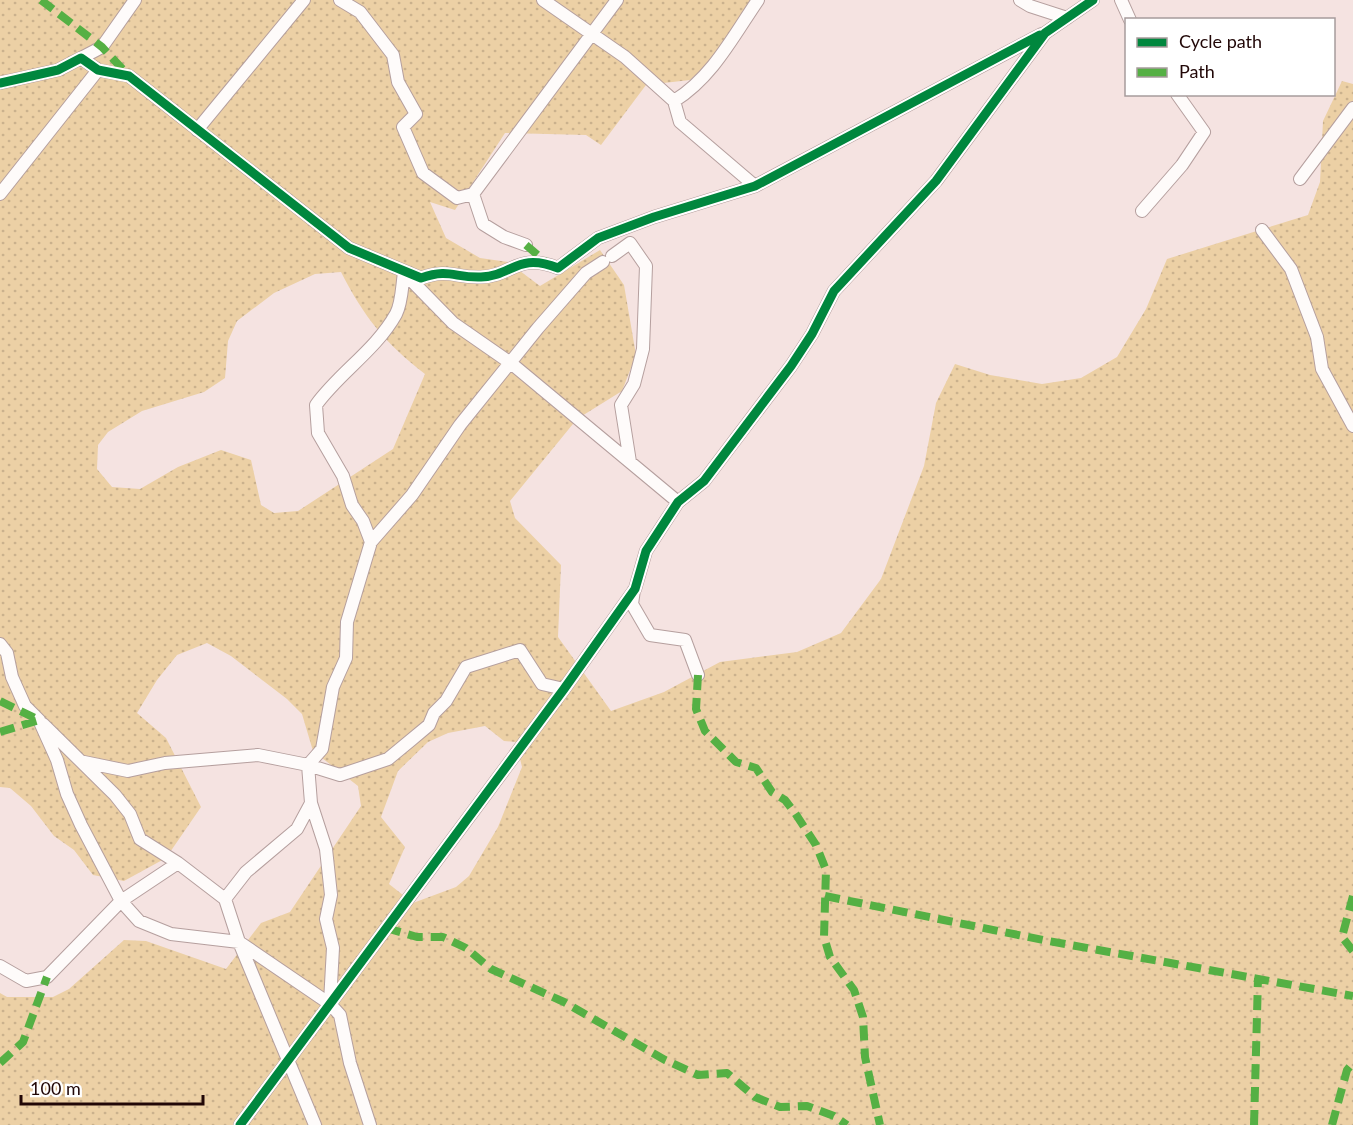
<svg xmlns="http://www.w3.org/2000/svg" width="1353" height="1125" font-family="Lato,sans-serif">
  <defs>
    <pattern id="grass-dots" width="8" height="8" patternUnits="userSpaceOnUse" patternTransform="scale(1.5)"><rect width="8" height="8" fill="#ecd0a5"/><path d="M2 2h.1M6 6h.1" fill="none" stroke="#cab18d" stroke-width="1.8" stroke-linecap="round"/></pattern>
  </defs>
  <rect width="100%" height="100%" fill="#f5e3e1"/>
  <path fill="url(#grass-dots)" fill-rule="evenodd" d="M0,0H752L714,59L690,80L646,85L601,145L586,135L505,133L455,210L430,202L446,238L480,258L508,262L540,286L600,250L624,285L636,355L622,391L577,419L510,501L515,518L561,565L558,637L611,711L664,692L720,662L797,652L841,633L881,579L924,466L936,403L955,364L990,375L1042,384L1081,378L1117,357L1146,309L1167,259L1308,215L1320,182L1323,121L1342,81L1353,84V1125H0V993L7,997H53L69,989L124,940L146,941L226,969L261,923L290,912L361,806L358,786L313,751L302,714L287,699L231,656L207,643L177,655L157,680L137,713L166,738L201,807L166,858L124,881L93,875L74,850L54,836L31,806L10,788L0,787ZM341,272C364,317 385,343 425,374L393,449L298,511L274,513L261,505L251,460L221,450L178,467L140,489L112,487L97,469L98,445L108,432L142,411L204,392L225,378L228,341L237,321L274,293L315,274ZM485,726L504,741L516,742L522,767L498,827L469,876L456,887L413,903L389,884L405,847L381,817L398,771L428,742L448,733Z"/>
  <g fill="none" stroke-linecap="round" stroke-linejoin="round">
    <g stroke="#b59f9e" stroke-width="14">
      <path id="street" d="M340,0L360,12L393,55L398,82L416,114L403,127L423,173L457,198L473,194L483,224L504,237L526,245
        M543,0L625,57L674,101L680,122L755,186
        M1020,0L1030,6L1067,18
        M1121,0L1130,20
        M81,58L102,47L135,0
        M0,83L58,70L81,58L98,70L129,76L349,248L421,278C450,268 454,278 481,277C513,276 517,252 558,268L598,238L654,217L755,186L1042,34
        M674,101C712,78 734,35 758,0
        M197,130L304,0
        M1300,179L1353,108
        M0,194L98,70
        M473,194L617,0
        M1142,211L1182,165L1204,132L1177,94
        M1262,230L1291,269L1317,337L1322,369L1353,426
        M612,256L630,243L646,266L643,349L634,384L621,405L630,462
        M407,276L453,323L512,364L678,502
        M371,542L412,495L460,425L538,328L586,273L603,262
        M634,590L632,604L650,635L685,640L698,675
        M0,644L7,653L12,677L25,706L39,720L57,760L67,794L81,825L121,901L139,921L171,934L239,942L315,1125
        M43,724L115,795L130,814L140,839L178,863L225,899L239,942L330,1004L340,1015L350,1063L370,1125
        M84,762L128,771L165,763L258,755L308,765L340,775L388,759L411,740L429,725L434,713L446,701L466,667L520,650L542,684L564,689
        M225,899L246,872L297,829L311,803
        M0,966L26,981L47,977L121,901L178,863
        M330,1002L333,948L326,919L331,895L326,849L311,803L308,765L322,749L333,687L346,658L347,622L371,542L363,521L352,505L343,476L318,433L316,405C339,373 376,350 396,314C402,303 402,285 404,273
        M240,1125L564,689L635,589L646,551L678,502L704,481L791,366L812,334L834,291L936,181L1045,33L1093,0"/>
    </g>
    <use href="#street" stroke="#fefbfa" stroke-width="12"/>
    <path stroke="#55b044" stroke-width="8" stroke-dasharray="15 8" stroke-linecap="butt" d="M41,0L102,47L129,76
      M526,245L547,263
      M698,675L696,709L705,731L736,762L756,768L772,792L785,800L795,813L816,845L826,870L824,937L830,957L854,990L863,1017L865,1057L880,1125
      M0,701L39,720
      M0,732L39,720
      M825,896L1043,940L1353,996
      M1353,896L1342,937L1353,951
      M386,928L417,937H443L466,948L491,969L564,1002L665,1060L698,1075L727,1073L755,1097L780,1107L807,1106L834,1116L847,1125
      M0,1063L23,1042L47,977
      M1254,1125L1258,978
      M1332,1125L1347,1070L1353,1063"/>
    <g stroke="#fff" stroke-width="13">
      <path id="cycleway" d="M0,83L58,70L81,58L98,70L129,76L349,248L421,278C450,268 454,278 481,277C513,276 517,252 558,268L598,238L654,217L755,186L1040,35
        M240,1125L564,689L635,589L646,551L678,502L704,481L791,366L812,334L834,291L936,181L1045,33L1093,0"/>
    </g>
    <use href="#cycleway" stroke="#00873e" stroke-width="9"/>
  </g>
  <rect x="1125" y="18" width="210" height="78" fill="#ffffff" stroke="#a69c9c" stroke-width="1.5"/>
  <rect x="1137" y="38" width="30" height="9" fill="#00873e" stroke="#a69c9c" stroke-width="1.5"/>
  <text x="1179" y="48" font-size="18" fill="#210707">Cycle path</text>
  <rect x="1137" y="68" width="30" height="9" fill="#55b044" stroke="#a69c9c" stroke-width="1.5"/>
  <text x="1179" y="78" font-size="18" fill="#210707">Path</text>
  <path d="M21 1095v9h182v-9" fill="none" stroke="#210707" stroke-width="3"/>
  <text x="30" y="1095" font-size="18" fill="#210707" stroke="#ffffff" stroke-width="4.5" paint-order="stroke">100 m</text>
</svg>
